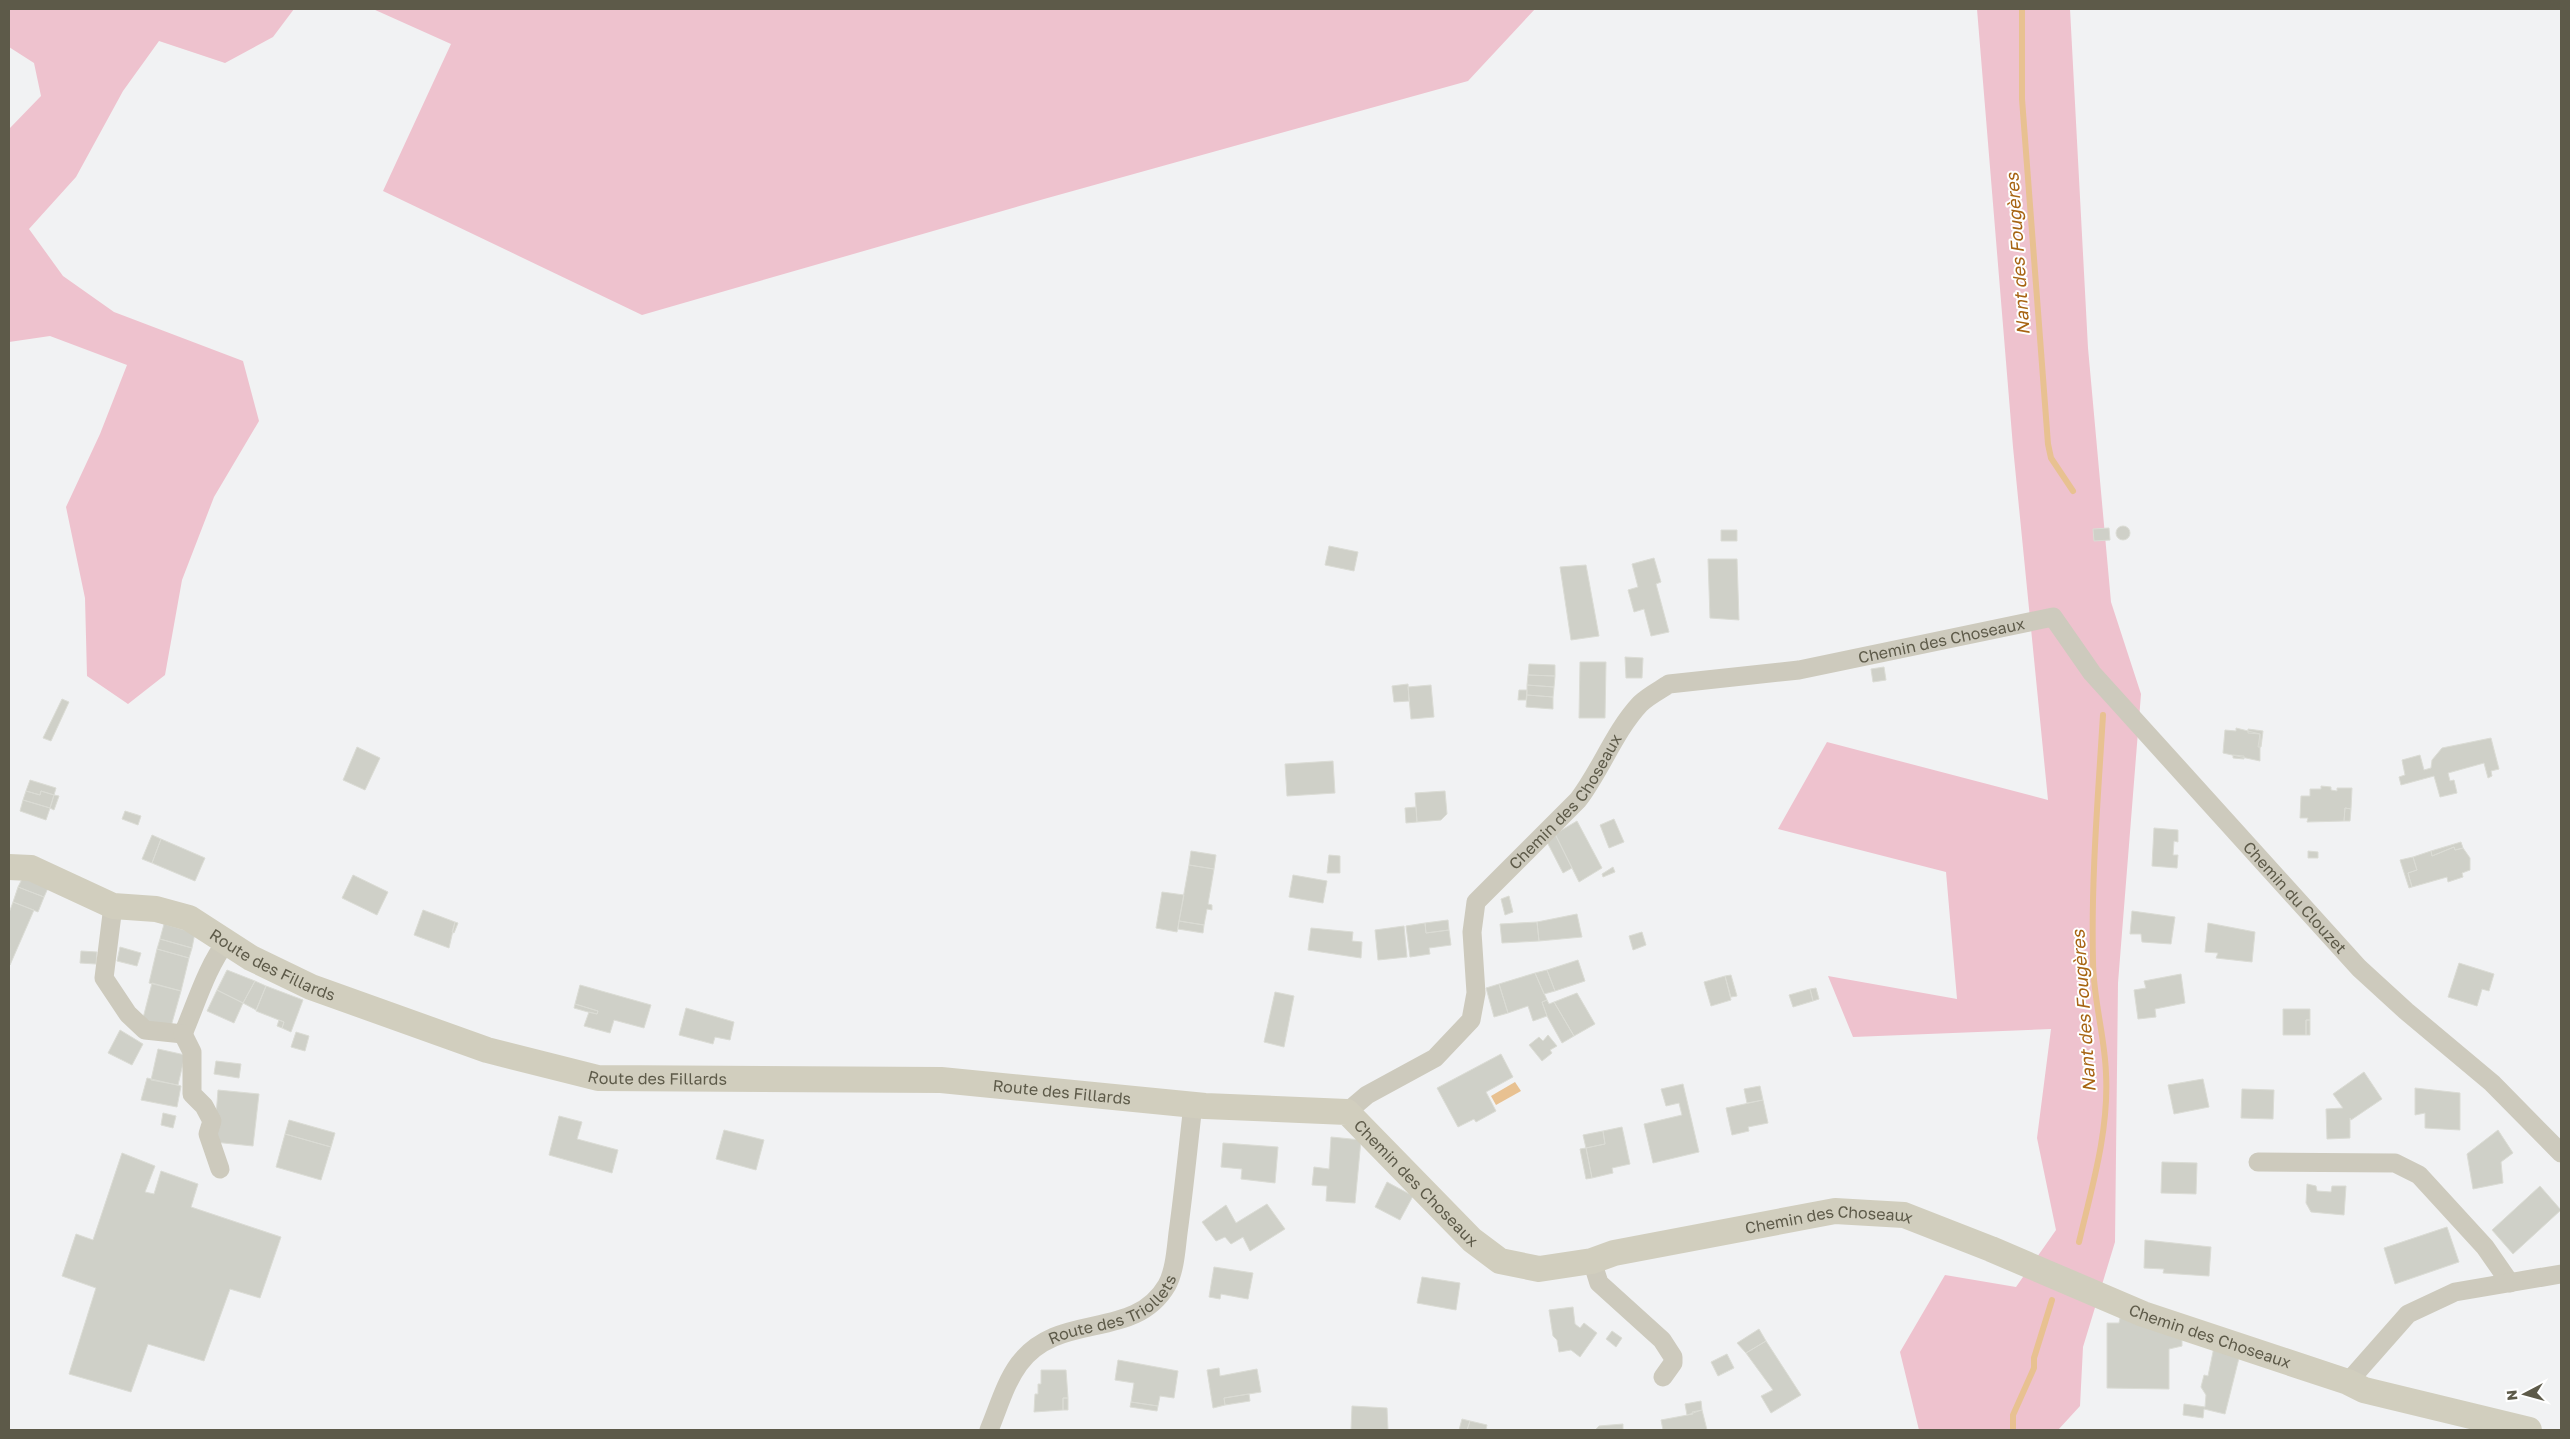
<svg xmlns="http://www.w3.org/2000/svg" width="2570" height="1439" font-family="'Golos Text',sans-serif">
  <rect width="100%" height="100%" fill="#f1f2f3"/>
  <path fill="#eec2ce" d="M9,9H294L273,37L225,63L159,41L123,91L76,177L29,229L63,276L114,312L243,361L259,421L214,497L182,580L165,675L128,704L87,676L85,598L66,507L100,434L127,365L50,336L9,342V129L41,96L34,63L9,47Z
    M373,9H1535L1468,81L1044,199L642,315L383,191L451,44Z
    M1977,9H2070L2088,348L2111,602L2141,694L2118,983L2115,1242L2083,1347L2080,1406L2058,1430H1919L1900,1352L1945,1275L2016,1287L2056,1230L2037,1138L2051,1029L1853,1037L1828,976L1957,999L1946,872L1778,829L1827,742L2048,800L2013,447Z"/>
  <path fill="#e8c191" d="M1515,1082L1521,1091L1496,1105L1491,1096Z"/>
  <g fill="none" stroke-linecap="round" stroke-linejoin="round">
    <path stroke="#e8c191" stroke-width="6" d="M2022,9V99L2048,444L2051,458L2073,491
      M2079,1242C2092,1187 2109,1131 2106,1074C2105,1036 2093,999 2093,961C2091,879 2098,797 2103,715
      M2013,1430V1415L2034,1368V1358L2052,1300"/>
  </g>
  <path fill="#cfd0c8" stroke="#dbdcd5" d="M2116 533a7 7 0 1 1 14 0a7 7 0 1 1-14 0Z
    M2109,528L2110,540L2094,541L2093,529Z
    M1721,530H1737V541H1721Z
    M1329,546L1358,552L1354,571L1325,565Z
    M1654,558L1661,582L1656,584L1669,632L1651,636L1644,609L1634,612L1628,590L1638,587L1632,564Z
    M1708,559H1737L1739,620L1710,618Z
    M1586,565L1599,636L1571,640L1560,567Z
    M1625,657L1643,658L1642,678H1626Z
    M1580,662H1606L1605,718H1579Z
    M1529,664L1555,665V676L1528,675Z
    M1884,667L1886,680L1873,682L1871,669Z
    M1528,675L1555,676L1554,687L1527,685Z
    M1408,684L1409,701L1394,702L1392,686Z
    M1431,685L1434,717L1411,719L1408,687Z
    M1527,685L1554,687L1553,697L1527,695Z
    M1519,690H1527L1526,700H1518Z
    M1527,695L1553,697V709L1526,707Z
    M62,699L69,702L51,741L43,738Z
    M2236,728L2260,734V761L2223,753L2225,730L2236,731Z
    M2248,729L2263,731L2261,747H2258L2260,734L2248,733Z
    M2491,738L2499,769L2491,771L2492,776L2488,778L2484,763L2448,773L2450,781L2454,780L2457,793L2440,797L2434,776L2401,785L2399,777L2405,775L2402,760L2420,755L2424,770L2431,768L2432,760L2442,748Z
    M357,747L380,758L365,790L343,780Z
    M2233,755L2244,756V759L2233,758Z
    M1333,761L1335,793L1287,796L1285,764Z
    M30,780L56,788L54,795L41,791L40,795L26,791Z
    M2321,786L2331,787V790L2337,791V788H2352L2351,809L2345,808L2344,821L2307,822L2308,818H2300L2301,796H2310V789H2321Z
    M26,791L40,795L41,791L54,795L50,808L23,800Z
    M1445,791L1447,814L1441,820L1417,822L1415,793Z
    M54,795L59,796L54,810L50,808Z
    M23,800L50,808L46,820L20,811Z
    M1416,807L1417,822L1406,823L1405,808Z
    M2345,808L2351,809L2350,821H2344Z
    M125,811L141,816L138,825L122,819Z
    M1614,819L1624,842L1609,848L1600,825Z
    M1577,821L1602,868L1579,882L1555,834Z
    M2154,828L2178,830V842L2174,841L2173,855H2178L2177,868L2152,866Z
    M1555,834L1572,868L1563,873L1547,842Z
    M152,835L161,839L152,863L142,859Z
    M161,839L205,858L195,881L152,863Z
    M2461,842L2463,848L2455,850L2454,847L2432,856L2431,851Z
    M2454,847L2455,850L2463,848L2470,858V870L2462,873L2463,877L2448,882L2447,877L2412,887L2408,873L2417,870L2413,857L2431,851L2432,856Z
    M1191,851L1216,855L1214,869L1189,865Z
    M2308,851L2318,852V858H2308Z
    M1329,855L1340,856V873H1327Z
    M2413,857L2417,870L2408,873L2412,887L2409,888L2400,860Z
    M1189,865L1214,869L1208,904L1212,905V910L1207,909L1204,925L1179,921Z
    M1613,867L1615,872L1603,877L1602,874Z
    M353,875L388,892L377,915L342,898Z
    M1293,875L1327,881L1323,903L1289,897Z
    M23,877L48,888L44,897L18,887Z
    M18,887L44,897L38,912L13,902Z
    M1162,892L1184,895L1177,932L1156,928Z
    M1509,896L1513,912L1505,915L1501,899Z
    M13,902L34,910L10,965L9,913Z
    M423,910L455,922L449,948L414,935Z
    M2132,911L2175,917L2171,944L2142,942L2141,934H2130Z
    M1577,914L1582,937L1539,941L1537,922Z
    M1448,920L1449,930L1426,933L1425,923Z
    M1179,921L1204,925L1203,933L1178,929Z
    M455,922L458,923L454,933L452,932Z
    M1537,922L1539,941L1502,943L1500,924Z
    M1425,923L1426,933L1449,930L1451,945L1429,948L1430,954L1410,957L1406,926Z
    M2208,923L2255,932L2252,962L2216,958L2218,953L2205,952Z
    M164,924L195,933L192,948L160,939Z
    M1404,926L1407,957L1378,960L1375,930Z
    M1311,928L1353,932L1352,941L1362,942L1361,958L1308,950Z
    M1642,932L1646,945L1633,950L1629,936Z
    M160,939L192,948L189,958L157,949Z
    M120,947L141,953L137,966L117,961Z
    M157,949L189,958L181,991L149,983Z
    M81,951L97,952L96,964L80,963Z
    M1578,960L1585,981L1555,991L1547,970Z
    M2459,963L2494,974L2489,991L2482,989L2477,1006L2448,997Z
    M227,970L255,981L243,1003L217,990Z
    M1547,970L1555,991L1544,994L1535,973Z
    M1535,973L1547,1000L1542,1002L1547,1016L1533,1021L1528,1006L1508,1013L1499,984Z
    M2181,974L2185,1003L2155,1009L2156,1017L2138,1019L2134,990L2146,988L2144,981Z
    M1731,975L1737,996L1731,997L1725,976Z
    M1725,976L1731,1000L1711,1006L1704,982Z
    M255,981L266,986L256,1010L243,1003Z
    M152,983L181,991L170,1030L142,1022Z
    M1499,984L1508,1013L1494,1017L1486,988Z
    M580,985L651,1005L644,1028L614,1020L610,1033L584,1026L589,1012L597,1014L598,1011L575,1004Z
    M266,986L303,1000L291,1032L282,1028L284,1022L256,1011Z
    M1816,988L1819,999L1813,1001L1810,989Z
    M1810,989L1813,1001L1793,1007L1789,995Z
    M217,990L243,1003L234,1023L207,1011Z
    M1275,992L1294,996L1284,1047L1264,1042Z
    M1577,993L1595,1024L1574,1036L1554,1002Z
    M1547,1000L1549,1004L1554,1002L1574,1036L1562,1043L1547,1016L1542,1002Z
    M575,1004L598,1011L597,1014L588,1012L574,1008Z
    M686,1008L734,1022L730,1040L715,1037L713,1044L679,1035Z
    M2283,1009H2310V1020H2306V1035H2283Z
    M279,1020L284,1022L282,1028L277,1026Z
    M2306,1020H2310V1035H2306Z
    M120,1030L143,1044L132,1065L108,1053Z
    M296,1032L309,1036L305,1051L291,1047Z
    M1548,1035L1557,1046L1550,1050L1552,1053L1542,1061L1529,1045L1539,1037L1543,1041Z
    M158,1049L185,1055L178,1085L151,1080Z
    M1501,1054L1513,1077L1486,1092L1496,1111L1476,1122L1474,1119L1458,1127L1437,1088Z
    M216,1061L241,1064L239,1078L214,1074Z
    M2364,1072L2382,1099L2351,1120L2350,1118V1138L2327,1139L2326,1109L2343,1108L2333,1094Z
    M147,1078L181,1086L177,1107L141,1100Z
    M2203,1079L2209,1107L2174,1114L2168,1085Z
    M1683,1084L1699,1152L1653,1163L1644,1124L1682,1115L1679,1103L1666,1106L1661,1089Z
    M1760,1086L1763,1100L1747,1103L1744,1089Z
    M2415,1088L2460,1093V1130L2425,1128V1113L2415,1115Z
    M2242,1089L2274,1090L2273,1119L2241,1118Z
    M218,1090L259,1094L253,1146L214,1142Z
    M1763,1100L1768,1123L1748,1127L1749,1131L1732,1135L1726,1108Z
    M163,1113L176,1116L173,1128L161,1125Z
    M559,1116L582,1122L577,1139L618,1150L612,1173L549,1155Z
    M289,1120L335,1133L331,1147L285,1134Z
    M1622,1127L1630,1164L1612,1168L1613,1173L1592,1178L1586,1148L1605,1144L1603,1131Z
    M724,1130L764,1140L756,1170L716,1159Z
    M2498,1130L2513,1153L2501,1162L2503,1183L2473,1189L2467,1154Z
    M1603,1131L1605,1144L1586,1148L1583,1135Z
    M285,1134L331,1147L321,1180L276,1167Z
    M1331,1137L1361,1140L1355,1203L1326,1201L1327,1186L1312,1185L1314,1167L1329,1169Z
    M1223,1143L1278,1147L1275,1183L1241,1179L1242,1169L1221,1167Z
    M1586,1148L1592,1178L1586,1179L1580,1149Z
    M122,1153L155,1166L145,1192L154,1194L161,1171L198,1184L191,1207L281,1237L260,1298L230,1289L204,1361L148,1344L131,1392L69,1374L96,1288L62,1276L76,1234L93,1240Z
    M2162,1162L2197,1163L2196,1194L2161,1193Z
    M1387,1182L1413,1196L1400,1220L1375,1207Z
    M2307,1184L2316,1186L2317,1191L2331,1192L2332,1186H2346L2344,1215L2311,1212L2306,1203Z
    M2540,1186L2561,1210L2513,1254L2492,1230Z
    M1267,1204L1285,1229L1250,1251L1243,1237L1231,1244L1225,1237L1216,1241L1202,1222L1226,1205L1236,1223Z
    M2447,1227L2459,1262L2395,1284L2384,1248Z
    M2145,1240L2211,1247L2209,1276L2163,1273L2164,1269L2144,1268Z
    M1214,1267L1253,1273L1248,1299L1221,1294L1220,1299L1209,1297Z
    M1422,1277L1460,1283L1456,1310L1417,1303Z
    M1573,1307L1575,1324L1580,1328L1584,1323L1597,1333L1580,1357L1571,1350L1559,1352L1557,1340L1553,1336L1549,1310Z
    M2120,1318L2182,1331V1346L2169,1349V1389L2107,1388V1323H2119Z
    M1759,1329L1766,1341L1746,1353L1737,1343Z
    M1612,1331L1622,1338L1616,1347L1606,1339Z
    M1766,1341L1801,1395L1771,1413L1761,1396L1773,1390L1746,1353Z
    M2214,1347L2240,1354L2225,1414L2204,1409L2203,1418L2183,1415L2184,1404L2205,1407L2206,1395L2201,1387L2204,1375L2208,1376Z
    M1727,1354L1734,1368L1718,1376L1711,1362Z
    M1118,1360L1178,1371L1174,1398L1160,1396L1158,1406L1131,1402L1134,1383L1115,1380Z
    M1219,1368L1220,1376L1257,1369L1261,1392L1224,1398L1225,1405L1213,1408L1207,1370Z
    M1041,1370H1066L1068,1398H1063V1410L1034,1412L1035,1394H1038V1384H1041Z
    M1249,1394L1250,1401L1225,1405L1224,1398Z
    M1063,1398H1068V1410H1063Z
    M1701,1401L1702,1410L1687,1415L1685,1404Z
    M1131,1402L1158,1406L1157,1411L1130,1407Z
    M1352,1406L1387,1408L1388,1430H1351Z
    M1702,1410L1707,1430H1663L1661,1420L1693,1414L1692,1412Z
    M1462,1419L1470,1421L1467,1430H1459Z
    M1470,1421L1487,1425L1486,1429L1491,1430H1467Z
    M1623,1424V1430H1595L1599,1426Z"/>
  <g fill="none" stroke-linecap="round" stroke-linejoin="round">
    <g stroke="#cdcabd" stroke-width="19">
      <path d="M113,906L104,978L128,1014L145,1030L183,1034C196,1004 207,966 227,941"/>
      <path d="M183,1034L192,1052V1094L204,1106L212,1121L208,1134L220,1169"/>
      <path id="s1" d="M1347,1112L1367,1095L1435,1058L1471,1020L1476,993L1472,932L1476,902L1578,800C1601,770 1614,732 1640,704C1648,696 1660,690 1669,684L1799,670L2053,617L2092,673L2359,968L2406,1011L2492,1083L2561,1153"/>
      <path d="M2258,1162L2395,1163L2419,1175L2485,1247L2510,1283"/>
      <path d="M1592,1261L1599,1283L1662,1340L1673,1357V1363L1663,1377"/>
      <path d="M2348,1382L2408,1314L2455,1292L2561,1274"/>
      <path id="s2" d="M989,1430C998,1409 1005,1383 1019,1364C1059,1310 1134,1342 1167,1285C1175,1270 1176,1249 1178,1233C1184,1190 1188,1147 1193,1105"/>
    </g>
    <path stroke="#d1cebe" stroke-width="26" id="s3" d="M9,867L31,868L113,906L156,909L189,918L251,958L311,987L487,1050L598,1078L941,1080L1205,1106L1347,1112L1472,1240L1500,1261L1539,1269L1592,1261L1614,1253L1835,1211L1904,1215L1991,1249L2143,1314L2348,1382L2364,1390L2529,1430"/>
  </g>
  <g text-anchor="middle" stroke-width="4" stroke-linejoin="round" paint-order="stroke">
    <g font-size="16" fill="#5d5a49" stroke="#fff">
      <text dy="6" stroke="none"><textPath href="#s1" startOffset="845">Chemin des Choseaux</textPath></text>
      <text dy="6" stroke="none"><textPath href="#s1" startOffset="410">Chemin des Choseaux</textPath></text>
      <text dy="6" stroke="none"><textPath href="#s1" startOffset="1330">Chemin du Clouzet</textPath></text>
      <text dy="6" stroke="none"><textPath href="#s3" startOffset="286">Route des Fillards</textPath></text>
      <text dy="6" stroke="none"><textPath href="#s3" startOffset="691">Route des Fillards</textPath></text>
      <text dy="6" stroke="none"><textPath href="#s3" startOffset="1096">Route des Fillards</textPath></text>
      <text dy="6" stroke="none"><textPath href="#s3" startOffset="1481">Chemin des Choseaux</textPath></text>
      <text dy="6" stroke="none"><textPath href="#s3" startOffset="1931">Chemin des Choseaux</textPath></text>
      <text dy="6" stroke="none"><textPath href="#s2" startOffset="184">Route des Triollets</textPath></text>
      <text dy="6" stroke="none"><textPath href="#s3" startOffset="2336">Chemin des Choseaux</textPath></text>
    </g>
    <g font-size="18" font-style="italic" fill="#a76413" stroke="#fff">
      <text transform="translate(2018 254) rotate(-94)" y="6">Nant des Fougères</text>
      <text transform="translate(2084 1011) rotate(-94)" y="6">Nant des Fougères</text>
    </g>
  </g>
  <rect width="2570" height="1439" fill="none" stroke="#5d5a49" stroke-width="20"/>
  <g transform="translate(2525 1394) rotate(264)" stroke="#ffffff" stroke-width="4" paint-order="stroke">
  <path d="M0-4L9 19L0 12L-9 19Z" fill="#5d5a49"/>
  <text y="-8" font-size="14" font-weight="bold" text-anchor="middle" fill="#5d5a49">N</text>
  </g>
</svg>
